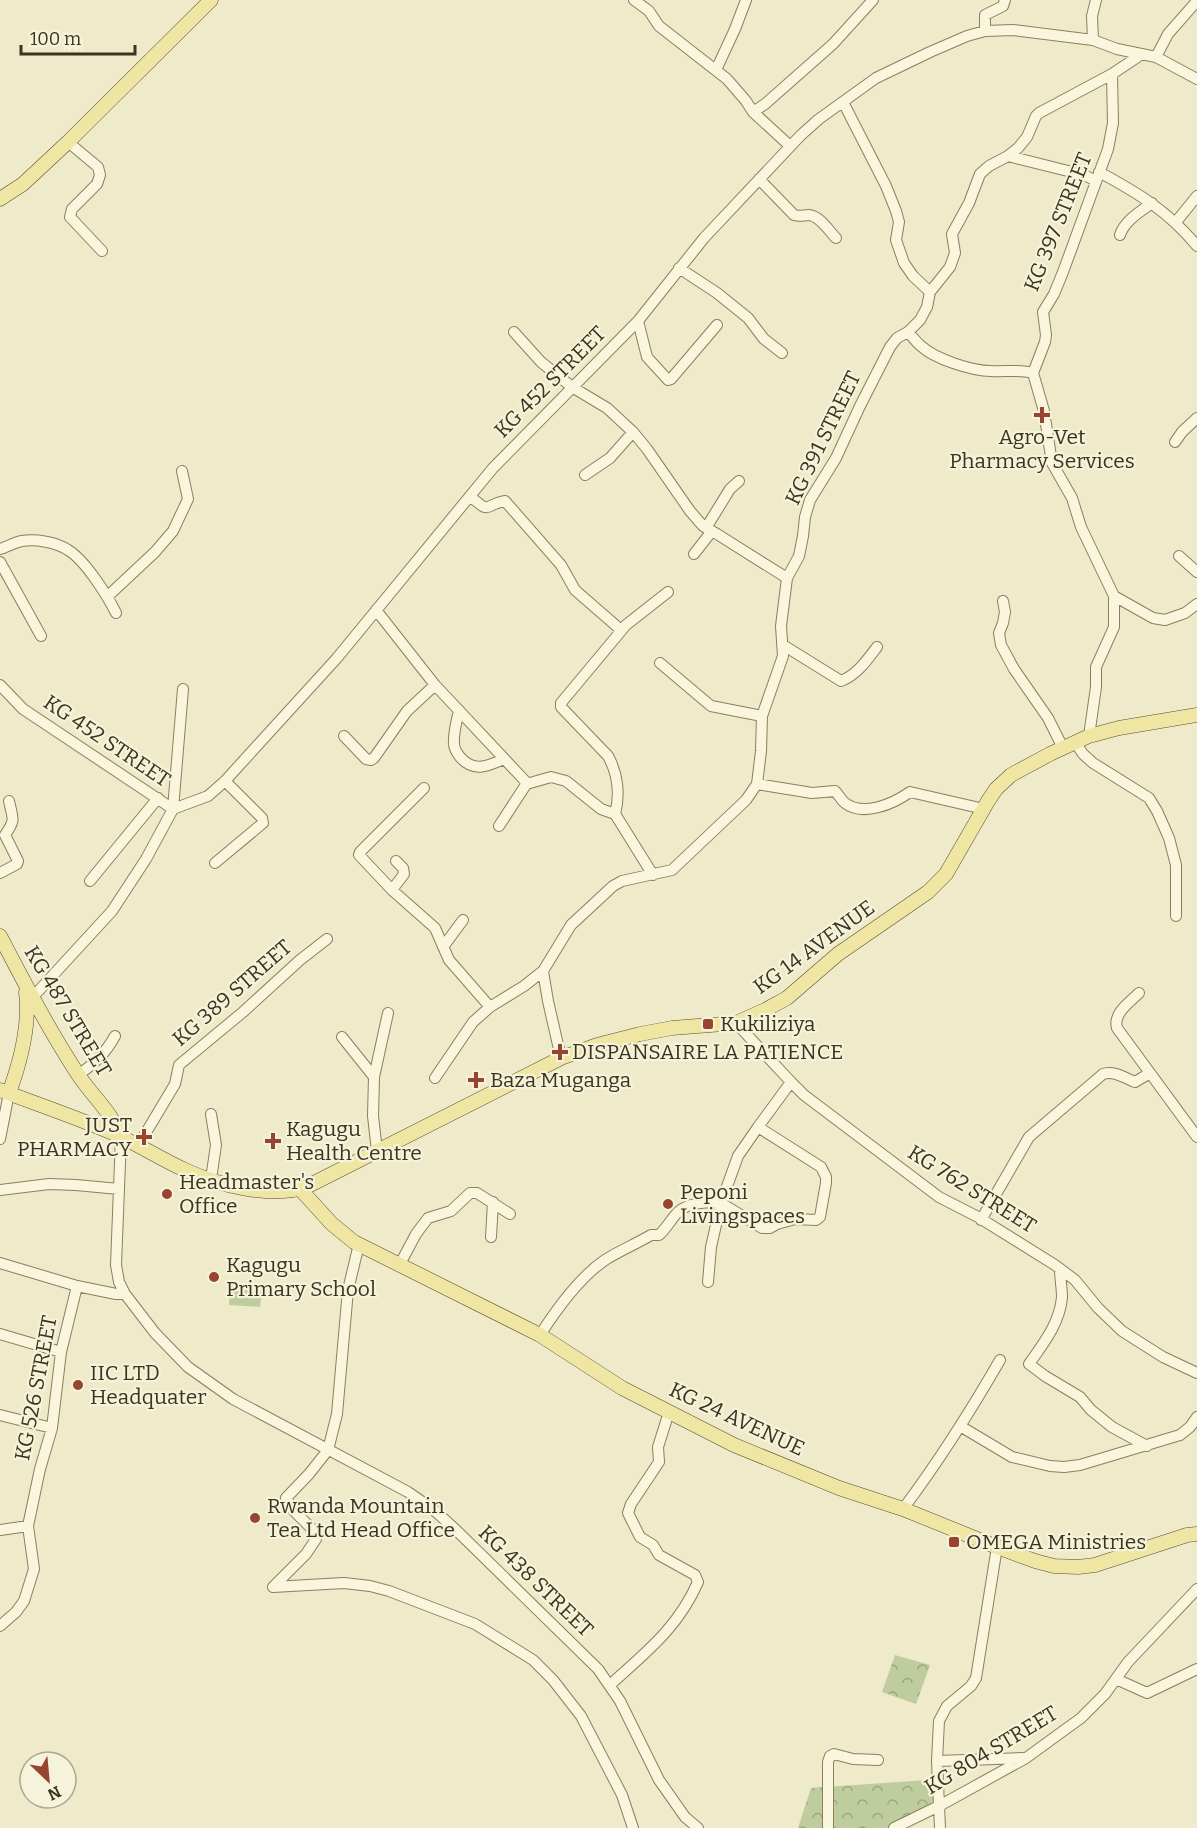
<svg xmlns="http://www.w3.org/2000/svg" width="1197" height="1828" font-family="Bitter,serif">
  <defs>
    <pattern id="forest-crowns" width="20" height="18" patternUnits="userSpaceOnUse" patternTransform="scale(1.5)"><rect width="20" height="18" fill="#becc9e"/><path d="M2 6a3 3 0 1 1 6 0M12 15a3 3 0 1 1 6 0" fill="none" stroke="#9ca680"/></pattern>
  </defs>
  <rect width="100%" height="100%" fill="#eeeaca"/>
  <path fill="#becc9e" d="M230,1289L262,1291L260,1307L229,1305Z"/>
  <path fill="url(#forest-crowns)" d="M895,1655L930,1665L916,1704L882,1692Z
    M942,1779L943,1807L901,1828H798L811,1788Z"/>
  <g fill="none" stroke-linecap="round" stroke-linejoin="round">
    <g stroke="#8b7f5e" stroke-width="12">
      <path id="minor" d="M634,0L649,11L659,26L727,79L746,101L753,112L790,146
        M985,31V15L1003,6L1005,0
        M1093,40L1092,16L1096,0
        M1156,57L1168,34L1197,1
        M716,70L735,29L746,0
        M1112,74L1113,123L1108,149L1063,272L1054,294L1043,312L1046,335L1045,342L1033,373L1044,411L1052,463L1072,498L1081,527L1114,596L1153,618L1165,620L1185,613L1197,604
        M843,102L886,186L896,211L899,222L896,240L904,263L913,276L930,292
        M753,112L765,104L833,44L873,0
        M68,142L98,167L100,175L97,184L72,209L70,217L102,251
        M1008,156L1084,175L1096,181
        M1099,172C1138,193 1168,211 1197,246
        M759,179L794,215C801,217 803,215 809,215C820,216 829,231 836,238
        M1176,222L1197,196
        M1120,235C1124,221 1141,211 1152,203
        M679,268L717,293L748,318L764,339L782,353
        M638,321L647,357L668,380L671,379L717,325
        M514,332L541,362L572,387L607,408L633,432L647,449L690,511L703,526L717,534L787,578
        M908,332C912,336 916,342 921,346C935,359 972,371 991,371C1005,372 1019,369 1033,373
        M1175,442L1182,432L1197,418
        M585,475L610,458L633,432
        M471,497C492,515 483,505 505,501L561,565L575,590L621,630
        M706,528L730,489L739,481
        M0,549C7,547 15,542 22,541C36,539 56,542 68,550C85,560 107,595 116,613
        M694,554L712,531
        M1179,556L1197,572
        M0,562L41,636
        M108,596L155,552L173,531L188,499L182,471
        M1003,601L1005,612L1003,623L999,633L1001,645L1014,669L1048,718L1063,748
        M376,610L435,685L527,783H530L551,777L566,781L601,809L615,814L653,875
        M783,645L841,681C857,675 867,660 877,647
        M660,663L711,706L762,716
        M0,685L23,709L173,809L208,796L225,781L337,658L493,468L638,321L704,238L801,135L819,119L876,78L930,52L967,36L985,31L1013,30L1093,40L1117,49L1156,57L1197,79
        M459,710C457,720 453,733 454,744C454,749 457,753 460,757C474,773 488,766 504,759
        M344,736L366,759L371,760L374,758L407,711L435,685
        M1089,736L1096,687V667L1114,627V596
        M1075,742L1083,754L1093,763L1149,798L1157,811L1169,838L1176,865V916
        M757,784L812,793L835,791C839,795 841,800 845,803C863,817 893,804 910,792L984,809
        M424,788L360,852L359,855L392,890L435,928L449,960L490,1007
        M615,814C620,795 618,774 608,756L561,707V703L626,625L668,592
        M499,826L527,783
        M215,863L263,823L262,818L225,781
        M0,873L17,864L18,861L5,835C16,819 13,820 9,801
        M90,881L158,798
        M392,890L404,874L403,868L396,861
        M443,947L463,920
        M1139,993C1129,1003 1113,1013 1117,1028L1197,1137
        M32,998L112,911L146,859L173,809L183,689
        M736,1023L791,1082L804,1095L939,1197L978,1217L1055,1265L1075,1280L1098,1308L1122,1331L1163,1357L1197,1373
        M342,1037L374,1077
        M561,1058L548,1001L543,971L571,925L613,886L622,881L672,870L746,800L757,784L761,751L762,716L783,656L781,626L787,578L799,556L803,536L805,517L810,500L836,458L860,406L890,347L897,338L908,332L920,320L927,307L930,292L950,267L955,253L952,234L969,203L980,174L989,166L1008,156L1018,148L1027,137L1036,116L1039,113L1112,74L1142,54
        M78,1075C94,1064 105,1054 115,1036
        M435,1078L473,1022L490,1007L524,986L543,971
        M121,1137L116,1265L119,1282L125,1294L155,1333L188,1367L233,1399L408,1492L434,1510L456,1530L598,1669L620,1701L659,1780L685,1817L698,1828
        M0,1139L9,1093
        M138,1146L175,1084L179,1065L243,1012L300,960L327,939
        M377,1151L373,1116L374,1077L388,1013
        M211,1179L216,1145L211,1114
        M0,1190L49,1184L76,1185L119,1189
        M981,1220L1029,1137L1103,1074C1113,1070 1125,1078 1135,1082L1150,1073
        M491,1237L493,1202
        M0,1263L77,1286L116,1294H125
        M400,1264L416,1234L428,1218L451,1211L470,1193H477L510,1214
        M1060,1269C1060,1278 1062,1288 1062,1297C1060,1323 1043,1344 1029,1364L1045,1376L1080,1397L1091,1410L1112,1427L1147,1446
        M708,1282L711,1247L721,1203L762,1228H770L777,1224L795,1219L816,1220L820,1217L826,1183V1177L821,1167L758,1127
        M0,1334L61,1352
        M540,1335C556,1310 580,1277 605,1260C619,1251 636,1244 651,1235H659C667,1228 671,1219 678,1212C687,1203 709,1201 721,1203L738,1156L758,1127L791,1082
        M0,1415L52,1428
        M960,1426L1012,1457L1050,1466L1064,1467L1080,1465L1180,1435L1190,1427L1197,1417
        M903,1509C939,1461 970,1412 1000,1360
        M0,1530L28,1526
        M273,1587L344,1583L370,1586L389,1591L475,1624L533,1660L553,1680L581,1716L622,1795L633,1828
        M273,1587L306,1554L316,1539L312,1529L294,1511L286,1498L309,1474L328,1450L337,1414L348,1290L359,1244
        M0,1626L16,1612L24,1601L34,1569L28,1526L40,1469L52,1428L61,1352L77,1286
        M1116,1679L1147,1693L1197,1669
        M610,1685C645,1653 678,1628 698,1582L695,1575L659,1555L653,1545L640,1537L628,1513L631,1504L659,1462L658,1447L669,1412
        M937,1761L1022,1758
        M828,1828V1762L830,1756L834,1754L853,1759L878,1760
        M894,1828L939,1806L1026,1758L1081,1718L1105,1694L1128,1662L1197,1589
        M940,1828L937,1761L939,1721L947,1706L971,1686L976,1678L997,1547"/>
    </g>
    <g stroke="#594c32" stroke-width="15">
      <path id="major" d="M0,199L23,184L68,142L211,0
        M0,936C24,982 48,1028 77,1073C91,1095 112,1112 121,1137
        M0,1090C34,1103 69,1115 103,1129C132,1140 158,1158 185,1170C220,1186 270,1198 306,1187L561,1058L597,1045L640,1034L672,1028L736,1023L765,1010L787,998L838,954L928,892L946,874L988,801L996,789L1011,775L1050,754L1089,736L1119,728L1197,715
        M9,1093C20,1063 30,1024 26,992
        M300,1189L332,1224L354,1242L540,1335L622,1388L734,1445L839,1488L903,1509L997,1547L1035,1561L1054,1566L1078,1567L1095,1565L1187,1535L1197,1534"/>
    </g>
    <use href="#minor" stroke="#f9f6dd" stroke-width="10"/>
    <use href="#major" stroke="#efe6a4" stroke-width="14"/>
  </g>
  <g fill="#984430" stroke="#f5f3d9" stroke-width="2">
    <path d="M1039 406h6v6h6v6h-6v6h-6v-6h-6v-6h6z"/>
    <rect x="702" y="1018" width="12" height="12" rx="3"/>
    <path d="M557 1043h6v6h6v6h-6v6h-6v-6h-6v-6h6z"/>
    <path d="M473 1071h6v6h6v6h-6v6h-6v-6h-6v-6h6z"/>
    <path d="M141 1128h6v6h6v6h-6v6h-6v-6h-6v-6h6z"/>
    <path d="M270 1132h6v6h6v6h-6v6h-6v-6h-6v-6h6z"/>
    <circle cx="167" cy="1194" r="6"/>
    <circle cx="668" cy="1204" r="6"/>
    <circle cx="214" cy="1277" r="6"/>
    <circle cx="78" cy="1385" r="6"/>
    <circle cx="255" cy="1518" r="6"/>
    <rect x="948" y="1536" width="12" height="12" rx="3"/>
  </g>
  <g text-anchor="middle" stroke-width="4.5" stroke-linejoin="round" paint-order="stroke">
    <g font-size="21" fill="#3c3321" stroke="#f5f3d9">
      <text transform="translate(1058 222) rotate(-68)" y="7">KG 397 STREET</text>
      <text transform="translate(550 382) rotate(-45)" y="7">KG 452 STREET</text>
      <text transform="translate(823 438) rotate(-64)" y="7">KG 391 STREET</text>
      <text transform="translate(107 741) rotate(34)" y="7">KG 452 STREET</text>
      <text transform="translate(814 947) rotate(-36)" y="7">KG 14 AVENUE</text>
      <text transform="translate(232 993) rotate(-41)" y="7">KG 389 STREET</text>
      <text transform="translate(68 1011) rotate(59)" y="7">KG 487 STREET</text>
      <text transform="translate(972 1189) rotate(32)" y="7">KG 762 STREET</text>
      <text transform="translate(36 1388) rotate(-79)" y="7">KG 526 STREET</text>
      <text transform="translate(737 1419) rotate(25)" y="7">KG 24 AVENUE</text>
      <text transform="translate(536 1581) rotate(44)" y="7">KG 438 STREET</text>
      <text transform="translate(991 1750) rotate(-31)" y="7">KG 804 STREET</text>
    </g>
    <g font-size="21" fill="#3c3321" stroke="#f5f3d9" text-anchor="start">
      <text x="1042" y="444" text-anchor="middle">Agro-Vet<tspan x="1042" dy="24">Pharmacy Services</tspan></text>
      <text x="720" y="1031">Kukiliziya</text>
      <text x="572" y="1059">DISPANSAIRE LA PATIENCE</text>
      <text x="490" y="1087">Baza Muganga</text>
      <text x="132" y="1132" text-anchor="end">JUST<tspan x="132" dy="24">PHARMACY</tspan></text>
      <text x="286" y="1136">Kagugu<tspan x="286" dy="24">Health Centre</tspan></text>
      <text x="179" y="1189">Headmaster's<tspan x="179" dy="24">Office</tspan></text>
      <text x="680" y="1199">Peponi<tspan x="680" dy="24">Livingspaces</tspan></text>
      <text x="226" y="1272">Kagugu<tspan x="226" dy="24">Primary School</tspan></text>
      <text x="90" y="1380">IIC LTD<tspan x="90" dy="24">Headquater</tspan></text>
      <text x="267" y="1513">Rwanda Mountain<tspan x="267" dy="24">Tea Ltd Head Office</tspan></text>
      <text x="966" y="1549">OMEGA Ministries</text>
    </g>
  </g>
  <g transform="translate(48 1780) rotate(154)"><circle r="28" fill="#f5f3d9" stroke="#aba68f" stroke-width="1.5"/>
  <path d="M0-4.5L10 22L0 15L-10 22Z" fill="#984430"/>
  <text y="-9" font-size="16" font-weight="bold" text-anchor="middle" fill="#3c3321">N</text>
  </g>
  <path d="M21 45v9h114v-9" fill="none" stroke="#3c3321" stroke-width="3"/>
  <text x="30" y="45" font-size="18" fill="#3c3321" stroke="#f5f3d9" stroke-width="4.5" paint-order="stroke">100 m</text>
</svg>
